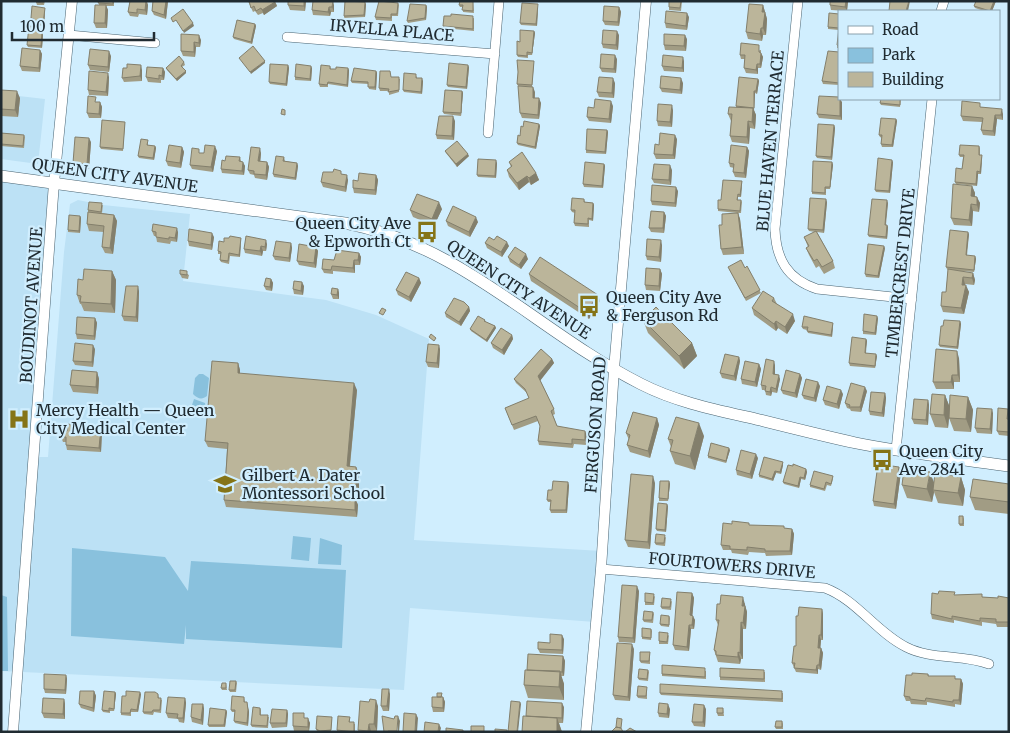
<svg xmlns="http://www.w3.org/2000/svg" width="1010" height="733" font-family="Merriweather,serif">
  <rect width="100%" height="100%" fill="#d0eefe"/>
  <path fill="#bce1f5" d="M1,94L45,99L38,164L1,159Z
    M1,176L54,183L35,457H48L64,252L70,204L78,200L103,205L190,214L183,281L326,300L376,315L429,339L414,540L602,551L595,622L410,608L404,690L1,671Z"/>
  <path fill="#89c1dd" d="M199,374H203L209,378L207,396C202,400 198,399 193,394L195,378Z
    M194,399L205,403L206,409L201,417L192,416L188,412L187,406L192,405Z
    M293,536L311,538L309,561L291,559Z
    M320,538L342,545L341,565L318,564Z
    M72,548L165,557L188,591L191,561L346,570L342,648L186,639V625L184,644L71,636Z
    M1,595L7,597L8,671H1Z"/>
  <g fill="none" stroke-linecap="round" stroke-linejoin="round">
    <g stroke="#4a6472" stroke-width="10">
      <path id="minor" d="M798,1L775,229C776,259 787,279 817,289L912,299
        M941,11L944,1
        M69,35L155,43
        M287,37L495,54
        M488,133L499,1
        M896,450L932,99
        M601,569L825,588C857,600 876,632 906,647C931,660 963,654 989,664"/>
    </g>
    <g stroke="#4a6472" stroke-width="11">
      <path id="tertiary" d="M13,732L54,183L72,1
        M586,732L601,569L614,369L646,1"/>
    </g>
    <g stroke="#4a6472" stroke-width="12">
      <path id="secondary" d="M1,176L345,223C464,246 538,332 641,384C678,403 721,411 760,420C792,428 824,436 856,443C906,453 958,459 1009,466"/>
    </g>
    <use href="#minor" stroke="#fff" stroke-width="9"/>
    <use href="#tertiary" stroke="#fff" stroke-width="10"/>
    <use href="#secondary" stroke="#fff" stroke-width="11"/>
  </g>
  <path fill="#a19c84" d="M30,1H45L44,5H37L36,2Z
    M99,1H114V6H106L108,10L107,28H96L94,23L99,5Z
    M130,1H147L148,5L147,15L139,14L138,17L130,16L128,12Z
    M153,1H168L166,19L154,15L152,11Z
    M248,1H275L277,6L264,15L263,13L258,15L255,11L253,12Z
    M306,1L305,11L290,10L288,5Z
    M473,1L474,13L463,12V7H460L459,5Z
    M607,1H621V2Z
    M682,1L681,11L669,10V7Z
    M848,1L847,11L831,10L830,5Z
    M976,1H996L992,11H984L975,8L974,6Z
    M398,3L399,5L398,16H392V21L376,20L375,17Z
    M366,4L365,17L344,18V16Z
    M334,5V12H331L330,16L313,15L312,10Z
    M426,5L427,7L426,20L408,23L407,21Z
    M763,5L767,19L766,35H763L762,41L748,39L746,32Z
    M538,7L537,26L521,25L520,23Z
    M619,7L621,12L619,26L605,25L603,21Z
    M45,10L44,26L34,25V21H31V18Z
    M839,14V48H837V45L839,30L828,29V27Z
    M689,17L687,30L666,28L665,23Z
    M474,18V31L444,28L443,26Z
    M255,24L256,26L252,44L234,39L233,37Z
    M39,30V32L43,35L42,48L28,47L27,45Z
    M534,31L535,33L532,55H528V58L518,57L517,55L520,42Z
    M181,34L201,40L200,47H196L195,57L183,56L181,51Z
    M619,35L618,50L603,48L602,44Z
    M687,39L686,51L665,50L664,45Z
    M40,50L42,54L40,72L22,71L20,66Z
    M761,50V53L763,57L761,68H758V74L746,73L744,68L745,59H741L740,55Z
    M839,52V85L823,84L822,81Z
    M111,56L109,72L90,70L88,65Z
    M617,59L616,73L602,72L600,68Z
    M684,61V72L664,71L662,66Z
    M184,62L185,65L182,67L186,71V73L177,81L167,70L166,68Z
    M534,63L532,87L518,86L517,84Z
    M288,65L289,68L287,86L270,84L269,82Z
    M330,66L331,69L349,70L348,87L328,84V87H320L319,84Z
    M469,67L467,89L448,87L447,85Z
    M163,68L165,72L164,80H161V83L148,82L146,77Z
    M312,68L311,81L295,80V77Z
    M142,70V81L124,82L122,78Z
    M376,71L377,73L376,90L369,89L368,84L352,83L351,81Z
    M417,76V78L423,81L422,94L404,92L403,90Z
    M109,77L108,96L89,95L88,90Z
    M392,77L400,79L399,92L389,95V91H380L379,88Z
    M758,79L759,81L757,94L755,93L754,110L756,115L755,129L750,128L749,144L732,142L730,136L731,121L728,114L736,108V106Z
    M615,83L614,98L599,97L597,92Z
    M683,83L682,94L662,92L660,88Z
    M1,90L20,98L18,117L1,116Z
    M462,91L463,93L461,116L444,114L443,112Z
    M535,92V98L541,103L539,119L522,118L520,113Z
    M881,99H901L900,107L881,105L880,103Z
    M97,102H100L102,107L101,118H89L87,113Z
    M842,102V120L819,118L817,114Z
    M613,106L611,123L589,121L587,117L594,108Z
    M982,107L1003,114V120L997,119L995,136L983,135L981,130L982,122L963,121L961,116Z
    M673,110L672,127L658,126L657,121Z
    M896,119L897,121L893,147H882L881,144L882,138L880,137L879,135Z
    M455,121L454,140L437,139L436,135Z
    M125,122V124L123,151L101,149L100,147Z
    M539,124L540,126L536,149L518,145L517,143L520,136L523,127Z
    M834,125L835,128L832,160L817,158L816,156Z
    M607,130L608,132L606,154L586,153V150Z
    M1,133L24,135L25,137L24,148L1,146Z
    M677,139L675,159H656L654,154L659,145Z
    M91,142L89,169L75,168L73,163Z
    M148,142V145L155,146L156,148L154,160L139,158L138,156Z
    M979,146L980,148V155L982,157L981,174H978L977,186L956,184L955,182L962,169L963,157H960L959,155Z
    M182,147L184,152L181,168L168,166L166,161Z
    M747,147L749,151L746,178L735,177L733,172L734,168L730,167L729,163Z
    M217,151L213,172L192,169L190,165L201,153H204Z
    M445,151L469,156L457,167L446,153Z
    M261,153L260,161L267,162L269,167L267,180L255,178L254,175L250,174L248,170Z
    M240,157L241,161L245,166L244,175L222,173L221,169L225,161Z
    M284,157L285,161L297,163L298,166L296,180L274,177L273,174Z
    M509,162L536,173L539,180L531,185L529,182L519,190L509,177L507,170L511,167Z
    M832,162L833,165L830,189H826V195L812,194V192Z
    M893,162L890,193L876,192L875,190Z
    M497,163L496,178L478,177L477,175Z
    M604,164L605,166L603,188L584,187L583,184Z
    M672,170L671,185L654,183L652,179Z
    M342,174L348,180L346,192L323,187L321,182Z
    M376,175L378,180L376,195L354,193L353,188Z
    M742,181V183L741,197H738V200H741L742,202L741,213H738L740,219L744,254L723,255L721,249L722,225L737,213L718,211V209L721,200Z
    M972,186L975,193V196L980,203L979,212L973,211L972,226L954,225L951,218Z
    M678,191L676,207L652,205L651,201Z
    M584,199L585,202L593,203L594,205L593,221L589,220V227L575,226L574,223L575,213L572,212L571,210Z
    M827,202L824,233L817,232L833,261L835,268L824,274L819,266L816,268L809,255L806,248L808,247L804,237L815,232L809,231L808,229Z
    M888,203L886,225H887L888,227L887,239L869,237L868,235Z
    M103,205L102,213L114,215L117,221L113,254L105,253L102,247L104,232L89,231L87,224L88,210Z
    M442,209L434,226L413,217L410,210Z
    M664,212L666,216L664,233L651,232L649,228Z
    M80,216L81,218L80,233L68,232V230Z
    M446,221L478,222L470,237L448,226Z
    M152,231L178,232L177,242L171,241L170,244L157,242L156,236H154Z
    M969,234L967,256H975L976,259L974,272L958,271L973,273L975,280L974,285L965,284V285L969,292L964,314L943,312L941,306L946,292L948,270L947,269L946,267Z
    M214,237L212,250L189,246L188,241Z
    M229,238H241V240L240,257L230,256L229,264L221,262L220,260L221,254H218V251L224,242Z
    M494,240L509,246L502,257L487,248L485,243Z
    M291,243L292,248L290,262L275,260L273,256Z
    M267,244L266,251H263L262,256L245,253L244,249Z
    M662,245L661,262L647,260L646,256Z
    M316,247L318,251L316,268L299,265L297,261Z
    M885,248L879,278L866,277L865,274Z
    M359,253L361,257L360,265H355V273L333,271V274L324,273L322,269L334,260Z
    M508,257L528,259L521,269L510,262Z
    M745,268L761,293L746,301L729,269Z
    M660,269L662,274L660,291L646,290L645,285Z
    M180,270L189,275L188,279L182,278L180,274Z
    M112,271L116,280L115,313L84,311L81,304H80L77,295L83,280Z
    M529,274L598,295L600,301L589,319L531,281Z
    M419,278L421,283L411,302L398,295L396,290Z
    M271,279L273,283L272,291L266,290L264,286Z
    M304,286L303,295L294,294L293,289Z
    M338,289L339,293V299H333L331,294Z
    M139,291L138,322L124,321L122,316Z
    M774,298L777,304L795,321L787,334L778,328L776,331L754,315L752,308Z
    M469,307L470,311L461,326L446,317L445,313Z
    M95,318L97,323L95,340L77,339L76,334Z
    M878,318L876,335L863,334V331Z
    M485,320L486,322L495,326L496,328L487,342L471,331L470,329Z
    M643,320L692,343L697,356L684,369L648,333Z
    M960,321L961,324L958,349L940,347L939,345L943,326Z
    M833,323V325L832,337L808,333L807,330L803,329L802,327Z
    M512,335L513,339L504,355L493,348L491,343Z
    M866,339L867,341L866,353L877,356L875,368L850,366L849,363Z
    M95,349L93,367L75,365L73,361Z
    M440,349L439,368L428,367L426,362Z
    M739,357L740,361L736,381L722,378L720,373Z
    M959,358L960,382H954V389H936L933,382Z
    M552,359L554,363L540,380L554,409L555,414L553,415L557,426L587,435L586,445L574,444L573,448L539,445L538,441L540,426L538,421L514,430L505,408L529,399L527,393L516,383L514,379Z
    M238,363L240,370V374L357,390L350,466L356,467L359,474V493H352V498H355L358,505L357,517L226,507L224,500L227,449L208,447L205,441Z
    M759,364L761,369L757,387L742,384L741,379Z
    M775,365V374L780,379L777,393L772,392L771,396L766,395L765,390H762L761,385Z
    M97,372L99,379L98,394L73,392L70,385Z
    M800,374L802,378L797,398L783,394L781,390Z
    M820,386L816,402L804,399L802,395Z
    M867,391L861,412L851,411L850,409L847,408L845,403Z
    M885,393L886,398L884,417L870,415L869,411Z
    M843,394L839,409L825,405L823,400Z
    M945,395L950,408L968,397L973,410L971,432L954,431L949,418L948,428L935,427L930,414Z
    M928,400L929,405L928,425L914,424L912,419Z
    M1009,411V436L999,435L997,431Z
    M993,413L992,434L977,433L975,428Z
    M657,418L659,425L650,458L630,452L627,445L629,440L626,433Z
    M102,431L101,452L67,450L66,445V442H63L61,437Z
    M704,436L695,470L675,464L670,451L671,447L668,439Z
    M730,450L726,463L708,458V456Z
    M758,458L752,479L737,475L736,470Z
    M783,462V465L781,474L776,473L773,481L759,477V475Z
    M899,467L901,472L896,509L874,506L873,501Z
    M806,469L807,472L805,480L801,479L799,488L784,484L783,482Z
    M961,477L965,490L963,506L938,503L934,492L932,502L907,498L902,485L934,484Z
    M833,479L831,486L827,485L825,491L810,487V485Z
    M669,481L670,484L668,501H659V498Z
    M655,483L650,549L628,547L625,540Z
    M1009,484V514L975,510L970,497Z
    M569,485L567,513H551L550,510L551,502H548L547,500L552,490Z
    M668,506L666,532L657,531L656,529Z
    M963,516L964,519V526H960L959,524Z
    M750,525L792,529L794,534L792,555L766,556L765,553L749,552L748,555L732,553L731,550H723L721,545Z
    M666,537L665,546L656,545L655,543Z
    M639,591L635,643L619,642L618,637Z
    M692,593L694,598L692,616L695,620L694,629H691L689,651L675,650L673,645Z
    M956,595L998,598H1009V627H997L996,624L982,622V626L954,620V623L932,619L931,614Z
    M655,596L654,605H645V602Z
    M672,601L671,610L662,609L661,607Z
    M745,603V606L747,612L746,629H743V659H741L740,664L718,662L714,650L718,625L716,620Z
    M822,609L823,614V640H821L820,648H821L823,653L821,670L818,669V674L796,672L792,663L796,646L798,616Z
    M653,612L654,614L653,623L644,622L643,620Z
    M669,616L670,618L669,627L661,626L660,624Z
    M651,629L652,631L651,640L642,639V637Z
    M669,635L668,644H659V641Z
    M564,639L563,654L540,653L538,649L550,643Z
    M634,649L630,701L615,700L613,695Z
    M650,652V664L641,663L640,661Z
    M563,656L565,661L564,676H561L564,684V700L528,698L524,685L527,670Z
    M648,670L649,672L648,681L639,680L638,678Z
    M706,671V679L662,676V674Z
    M765,672V682L720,680V677Z
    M928,674L929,676L961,679L963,684L961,705L955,704V707L927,702V705L911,704L910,701H906L904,696L912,675Z
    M66,675L67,679L66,694L45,693L44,689Z
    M236,681L237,683L236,692H230L229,690Z
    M226,683L227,690H222L221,688Z
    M647,689V699L638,698L637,696Z
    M94,691L96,696L94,712L81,708L79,704Z
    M115,692L116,694L114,711H110V713L103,712L102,710Z
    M442,693V697H443L445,702L444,712H433L432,707L437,697Z
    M660,693H783V702L661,695Z
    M141,694L138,712H131V716L121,715V713L126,696Z
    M158,694L159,698L162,700L161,713L154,712L153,715L144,714L143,712Z
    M390,694L389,711H383L381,706Z
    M244,697L245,702L247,705L249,712L248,726L235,723L234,721L235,712H232L231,710Z
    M185,698L186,703L184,723L179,722L178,719L168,718L166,713Z
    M64,699L65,704V719L44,718L42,713Z
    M203,704L204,709L203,725L192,722L191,717Z
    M378,706L377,731H371V732H359L358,730Z
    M564,707L563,723H559L562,732L526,716Z
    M260,708L261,710V715L269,717L268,728L252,727L251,725Z
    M723,708L724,716H718L717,713Z
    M670,709L669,718L659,717L658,713Z
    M706,709L705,727L694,726L692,722Z
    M226,710L227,712L225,727H209L208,725Z
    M287,710L288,714L287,727L272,728L270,723Z
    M350,717V722L355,724V732H337V730Z
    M306,718L310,723L309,731H294L293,726Z
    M332,719L331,732H318L317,731L316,729Z
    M782,721L783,724V729H776L775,727Z"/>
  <path fill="#837f6c" d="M146,1L148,5L147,15L145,10Z
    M166,1H168L166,19L164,15Z
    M304,1H306L305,11L304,6Z
    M333,1L334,5V12L332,7Z
    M846,1H848L847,11L845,7Z
    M909,1H910L908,11H906Z
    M994,1H996L992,11H990Z
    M275,2L277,6L264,15L262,10Z
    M365,2L366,4L365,17L364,15Z
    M538,4V7L537,26L536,24Z
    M106,5L108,10L107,28L105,23Z
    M426,5L427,7L426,20L425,18Z
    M763,5L767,19L766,35L763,28L762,12Z
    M329,7L331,12L330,16L328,12Z
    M619,7L621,12L619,26L618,22Z
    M45,8V10L44,26L43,24Z
    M687,13L689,17L687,30L686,26Z
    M193,23L194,26L184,33L183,31Z
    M255,24L256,26L252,44L251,42Z
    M761,28L763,35L762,41L760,34Z
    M534,31L535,33L532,55V53Z
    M617,31L619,35L618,50L616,45Z
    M42,32L43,35L42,48L41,46Z
    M199,35L201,40L200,47L199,43Z
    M685,35L687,39L686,51L684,46Z
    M194,42L196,47L195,57L194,52Z
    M40,50L42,54L40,72L39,68Z
    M109,51L111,56L109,72L108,67Z
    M761,53L763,57L761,68L760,64Z
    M615,55L617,59L616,73L614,69Z
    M683,57L684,61V72L682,68Z
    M265,61V63L251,74L250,72Z
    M757,64L758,68V74L756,70Z
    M141,65L142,70V81L140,76Z
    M288,65L289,68L287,86L286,84Z
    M468,65L469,67L467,89L466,87Z
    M311,66L312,68L311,81L310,79Z
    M163,68L165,72L164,80L162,76Z
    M348,68L349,70L348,87L347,85Z
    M186,71V73L177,81L176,79Z
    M376,71L377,73L376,90L375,87Z
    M108,73L109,77L108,96L106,92Z
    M422,78L423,81L422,94L421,92Z
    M613,78L615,83L614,98L612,93Z
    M681,78L683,83L682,94L680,90Z
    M758,79L759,81L757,94L756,91Z
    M533,87L535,92L534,102L533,98Z
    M17,91L20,98L18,117L15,110Z
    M462,91L463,93L461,116V113Z
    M754,91L755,93L754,110Z
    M539,98L541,103L539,119L538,115Z
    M840,99L842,102V120L840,116Z
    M611,101L613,106L611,123L609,119Z
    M100,102L102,107L101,118L99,114Z
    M672,105L673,110L672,127L670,122Z
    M753,108L756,115L755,129L752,122Z
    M1002,109L1003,114V120L1001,115Z
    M995,115L997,119L995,136L993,131Z
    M453,116L455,121L454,140L452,136Z
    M896,119L897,121L893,147L892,145Z
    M748,121L750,128L749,144L747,137Z
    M539,124L540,126L536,149L535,147Z
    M834,125L835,128L832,160L831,157Z
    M607,130L608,132L606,154L605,152Z
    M675,135L677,139L675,159L673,155Z
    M89,138L91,142L89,169L87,164Z
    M155,146L156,148L154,160L153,158Z
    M215,146L217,151L213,172L211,167Z
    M182,147L184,152L181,168L180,163Z
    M747,147L749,151L746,178L744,173Z
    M260,148L261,153L260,165L258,161Z
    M468,154L469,156L457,167L456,164Z
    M982,155V157L981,174L980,172Z
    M496,160L497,163L496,178L495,176Z
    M892,160L893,162L890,193L889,191Z
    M243,162L245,166L244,175L242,171Z
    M267,162L269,167L267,180L266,175Z
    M832,162L833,165L830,189V187Z
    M297,163L298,166L296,180L295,178Z
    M604,164L605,166L603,188L602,186Z
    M670,165L672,170L671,185L669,180Z
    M977,171L978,174L977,186L976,184Z
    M536,173L539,180L531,185L529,178Z
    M347,175L348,180L346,192L345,187Z
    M376,175L378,180L376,195L375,190Z
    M527,176L529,182L519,190L517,183Z
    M742,181V183L741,197L740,195Z
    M972,186L975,193L974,203L971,196Z
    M676,187L678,191L676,207L675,203Z
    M977,197L980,203L979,212L977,205Z
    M826,199L827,202L824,233L823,230Z
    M887,200L888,203L885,227V225Z
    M439,202L442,209L434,226L432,219Z
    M593,203L594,205L593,221L592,219Z
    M971,204L973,211L972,226L969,220Z
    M664,212L666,216L664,233L663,228Z
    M738,213L740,219L744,254L742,247Z
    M114,215L117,221L113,254L110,248Z
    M80,216L81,218L80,233L79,231Z
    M476,217L478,222L470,237L469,232Z
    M887,225L888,227L887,239L886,237Z
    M177,228L178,232L177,242L175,238Z
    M968,232L969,234L966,258V255Z
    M212,233L214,237L212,250L211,245Z
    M241,238V240L240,257L239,255Z
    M266,240L267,244L266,251L265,247Z
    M661,240L662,245L661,262L659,257Z
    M507,242L509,246L502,257L501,252Z
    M291,243L292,248L290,262L289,258Z
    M261,246L263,251L262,256L260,251Z
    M884,246L885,248L879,278L878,276Z
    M316,247L318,251L316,268L314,263Z
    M359,253L361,257L360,265L358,260Z
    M526,254L528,259L521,269L519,265Z
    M975,256L976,259L974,272V270Z
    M354,260L355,265V273L353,268Z
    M660,269L662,274L660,291L659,286Z
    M112,271L116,280L115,313L111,304Z
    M973,273L975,280L974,285L972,278Z
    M963,277L965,284L964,292L962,285Z
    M419,278L421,283L411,302L409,297Z
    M271,279L273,283L272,291L270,287Z
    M302,282L304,286L303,295L301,291Z
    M966,285L969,292L964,314L961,308Z
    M138,286L139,291L138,322L136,317Z
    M338,289L339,293V299L337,295Z
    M598,295L600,301L589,319L586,312Z
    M469,307L470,311L461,326L459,322Z
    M793,314L795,321L787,334L785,327Z
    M877,316L878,318L876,335L875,333Z
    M95,318L97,323L95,340L94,336Z
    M776,321L778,328L776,331L774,324Z
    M960,321L961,324L958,349L957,347Z
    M833,323V325L832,337L831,335Z
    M495,326L496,328L487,342L486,340Z
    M512,335L513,339L504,355L502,350Z
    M866,339L867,341L865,355V353Z
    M692,343L697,356L684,369L679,356Z
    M93,345L95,349L93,367L92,362Z
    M439,345L440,349L439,368L437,363Z
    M957,351L959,358L960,382L958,375Z
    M876,354L877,356L875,368V366Z
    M739,357L740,361L736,381L734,376Z
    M552,359L554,363L540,381L538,376Z
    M774,361L775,365V378L773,374Z
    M238,363L240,370V380L238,373Z
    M759,364L761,369L757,387L755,382Z
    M97,372L99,379L98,394L96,387Z
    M800,374L802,378L797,398L795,393Z
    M779,375L780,379L777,393L776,389Z
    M952,375L954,382V389L951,382Z
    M818,382L820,386L816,402L814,398Z
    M354,383L357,390L349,473L347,466Z
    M771,387L772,392L771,396L770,392Z
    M865,387L867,391L861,412L860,407Z
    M841,390L843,394L839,409L837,404Z
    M885,393L886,398L884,417L882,413Z
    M945,395L950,408L948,428L944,415Z
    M968,397L973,410L971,432L966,419Z
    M928,400L929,405L928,425L926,420Z
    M992,409L993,413L992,434L990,429Z
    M657,418L659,425L650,458L648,451Z
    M699,423L704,436L695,470L690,456Z
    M101,427L102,431L101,452L99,448Z
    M585,431L587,435L586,445L585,440Z
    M729,448L730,450L726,463V461Z
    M756,454L758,458L752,479L750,474Z
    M783,462V465L781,474L780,472Z
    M356,467L359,474V493L356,487Z
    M899,467L901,472L896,509L894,504Z
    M806,469L807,472L805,480L804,478Z
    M775,471L776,473L773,481L772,479Z
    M930,472L935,485L933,490L934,492L932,502L927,489Z
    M653,476L655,483L650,549L648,542Z
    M800,477L801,479L799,488L798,486Z
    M961,477L965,490L963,506L958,493Z
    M669,481L670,484L668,501V499Z
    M568,482L569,485L567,513L566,510Z
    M350,487L352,493L353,505L350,498Z
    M355,498L358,505L357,517L355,510Z
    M667,504L668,506L666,532L665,530Z
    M792,529L794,534L792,555L790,551Z
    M637,586L639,591L635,643L633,638Z
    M692,593L694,598L692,620L690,615Z
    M743,597L747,612L746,629L743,623L742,606Z
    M822,609L823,614V640L821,635Z
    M693,616L695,620L694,629L692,625Z
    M741,622L743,629V659L740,653Z
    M689,625L691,629L689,651L687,647Z
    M562,635L564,639L563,654L562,650Z
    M819,635L821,640L820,653L818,648Z
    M632,644L634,649L630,701L628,697Z
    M821,648L823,653L821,670L819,665Z
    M738,652L741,659L740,664L738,657Z
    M563,656L565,661L564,676L562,672Z
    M817,665L818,669V674L816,670Z
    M560,671L564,684V700L559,687Z
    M66,675L67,679L66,694L65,690Z
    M961,679L963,684L961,705L959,700Z
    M389,689L390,694L389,711L387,706Z
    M94,691L96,696L94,712L93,708Z
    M115,692L116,694L114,711V709Z
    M140,692L141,694L138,712L137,710Z
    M443,697L445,702L444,712L443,708Z
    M185,698L186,703L184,723L183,718Z
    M64,699L65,704V719L63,714Z
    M376,700L378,706L377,731L374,724Z
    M247,702L249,712L248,726L247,723Z
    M520,702L521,704L518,732H517Z
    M562,703L564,707L563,723L562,718Z
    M203,704L204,709L203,725L201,720Z
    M668,704L670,709L669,718L667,714Z
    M704,705L706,709L705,727L703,722Z
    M226,710L227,712L225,727L224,725Z
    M287,710L288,714L287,727L286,723Z
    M416,714L418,718L417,732H415Z
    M398,716L400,721L399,732H398Z
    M308,718L310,723L309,731L308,727Z
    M557,718L562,732H557Z
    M369,724L371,731V732H368V731Z
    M439,724L441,728L440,732H438Z"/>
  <path fill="#bbb59a" stroke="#837f6c" d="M36,1H43V3L36,2Z
    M99,1H113V4L98,3Z
    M130,1H146L145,10L137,9V13L128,12Z
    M153,1H166L164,15L152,11Z
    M249,1H275V2L262,10L261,8L256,11L254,6L251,8Z
    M288,1H304V6L288,5Z
    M313,1H333L332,7H329L328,12L312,10Z
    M345,1L365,2L364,15L344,16Z
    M379,1L398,3L397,14H391V18L375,17Z
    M460,1H473V11L462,10L463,5H459Z
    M669,1H681L680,8L669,7Z
    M830,1H846L845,7L830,5Z
    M890,1H909L906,11H889Z
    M976,1H994L990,11L974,6Z
    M522,3L538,4L536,24L520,23Z
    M410,4L426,5L425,18L407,21Z
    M749,4L763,5L762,12H765L763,28H761L760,34L746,32Z
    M95,5H106L105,23H94Z
    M32,6L45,8L43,24L33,23L34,19L31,18Z
    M604,6L619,7L618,22L603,21Z
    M183,9L193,23L183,31L176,20L173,22L171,18Z
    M666,11L687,13L686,26L665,23Z
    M829,13L839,14V28L828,27Z
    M451,14L473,16V29L443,26L444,16H451Z
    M237,20L255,24L251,42L233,37Z
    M29,26L38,27V32H42L41,46L27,45Z
    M839,28V46L837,45Z
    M520,30L534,31L532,53L527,52V56L517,55V41L520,42Z
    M603,30L617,31L616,45L602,44Z
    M181,34L199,35V43L194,42V52L181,51Z
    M664,34L685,35L684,46L664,45Z
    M741,43L759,45V52L761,53L760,64H757L756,70L744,68L745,55H740Z
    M253,46L265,61L250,72L239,58Z
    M22,48L40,50L39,68L20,66Z
    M90,49L109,51L108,67L88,65Z
    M828,51L839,52V83L822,81Z
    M601,54L615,55L614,69L600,68Z
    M663,55L683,57L682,68L662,66Z
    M179,56L184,62L181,66L186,71L176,79L166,68Z
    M517,60L534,61L532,85L517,84L518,72Z
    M449,63L468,65L466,87L447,85Z
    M127,64L141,65L140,76L122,78L123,68H127Z
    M270,64L288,65L286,84L269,82Z
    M296,64L311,66L310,79L295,77Z
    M321,65L330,66V69H336V67L348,68L347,85L328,82L327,85L319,84Z
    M147,67L163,68L162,76L159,75V79L146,77Z
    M354,68L376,71L375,87H368V82L351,81Z
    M89,71L108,73L106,92L88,90Z
    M380,71H390L391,77H399V90L388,92L389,89L379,88Z
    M404,73L416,74V78H422L421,92L403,90Z
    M661,76L681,78L680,90L660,88Z
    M599,77L613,78L612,93L597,92Z
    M739,77L758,79L756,91H754V108L736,106Z
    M518,86L533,87V98H539L538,115L520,113Z
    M1,90L17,91L15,110L1,109Z
    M445,90L462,91L461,113L443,112Z
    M88,96L96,97L95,102H100L99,114L87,113Z
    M819,96L839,97V99H840V116L817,114Z
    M595,99L611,101L609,119L587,117L588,107L594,108Z
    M881,99H900V105L880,103Z
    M962,101L980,103V107L1002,109L1001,115H995L993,131L981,130L983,118L961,116Z
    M658,104L672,105L670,122L657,121Z
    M729,107L753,108L752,122L748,121L747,137L730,136L732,114H728Z
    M282,109L285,110V115L281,114Z
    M439,116H453L452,136L436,135Z
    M881,118L896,119L892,145L881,144L882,135H879Z
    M102,120L125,122L123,149L100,147Z
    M524,121L539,124L535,147L517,143L518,135L520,136L521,126L523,127Z
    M818,124L834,125L831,157L816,156Z
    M587,129L607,130L605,152L586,150Z
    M1,133L24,135L23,146L1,144Z
    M660,133L675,135L673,155L654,154L655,144L659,145Z
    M75,137L89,138L87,164L73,163Z
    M141,139L148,140L147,145L155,146L153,158L138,156Z
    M457,141L468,154L456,164L445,151Z
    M169,145L182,147L180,163L166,161Z
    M205,145L215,146L211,167L190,165L192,148L199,149V153H204Z
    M731,145L747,147L744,173L733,172L734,164L729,163Z
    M960,145L979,146V155H982L980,172L977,171L976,184L955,182L956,168L962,169L964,155H959Z
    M251,147L260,148L258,161L267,162L266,175L254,174V171L248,170Z
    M522,152L536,173L529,178L527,176L517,183L507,170L512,166L509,162Z
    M226,156L240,157L239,161L243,162L242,171L221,169L222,160L225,161Z
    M276,156L284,157L283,161L297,163L295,178L273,174Z
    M878,158L892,160L889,191L875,190Z
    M478,159L496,160L495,176L477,175Z
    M813,161L832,162L830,187H825V193L812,192Z
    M585,162L604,164L602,186L583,184Z
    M654,164L670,165L669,180L652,179Z
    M334,169L341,171V174L347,175L345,187L321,182L323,172H333Z
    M359,173L376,175L375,190L353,188V180L358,181Z
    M723,180L742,181L740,195L738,194L737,200H741L740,211L718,209V200H721Z
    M953,184L972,186L971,196L977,197V205L971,204L969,220L951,218Z
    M652,185L676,187L675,203L651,201Z
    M417,194L439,202L432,219L410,210Z
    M572,198L584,199V202L593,203L592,219L588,218V224L574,223L575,210H571Z
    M810,198L826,199L823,230L808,229Z
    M872,199L887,200L885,225H887L886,237L868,235Z
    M89,202L102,203L101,212L88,210Z
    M453,206L476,217L469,232L446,221Z
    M651,211L664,212L663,228H649Z
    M88,212L114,215L110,248L102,247L104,226L87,224Z
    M738,213L742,247L721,249L719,225H722V214Z
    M69,215L80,216L79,231L68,230Z
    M153,224L177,228L175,238L169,237V239L156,237V232L152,231Z
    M189,229L212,233L211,245L188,241Z
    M950,230L968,232L966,255L975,256L974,270L946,267Z
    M816,231L833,261L822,267L817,259L814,261L806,248L809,246L804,237Z
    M230,236L241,238L239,255L229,253L228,261L220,260L221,252L218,251L219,241L224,242V238H229Z
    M246,236L266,240L265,247L261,246L260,251L244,249Z
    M497,236L507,242L501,252L485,243L489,237L494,240Z
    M647,239L661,240L659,257L646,256Z
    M276,241L291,243L289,258L273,256Z
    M299,244L316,247L314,263L297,261Z
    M868,244L884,246L878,276L865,274Z
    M515,247L526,254L519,265L508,257Z
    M337,250L359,253L358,260H354L353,268L332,266L331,270L322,269L323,259L334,260Z
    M540,257L598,295L586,312L529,274Z
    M741,260L745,268L747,266L760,290L745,298L728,267Z
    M646,268L660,269L659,286L645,285Z
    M84,269L112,271L111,304L80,302L81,296L77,295L78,279L83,280Z
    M948,269L973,273L972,278L963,277L962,285H966L961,308L941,306L942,292H946Z
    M180,270L187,271V275L180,274Z
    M406,272L419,278L409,297L396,290Z
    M266,278L271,279L270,287L264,286Z
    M294,281L302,282L301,291L293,289Z
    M126,286H138L136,317L122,316Z
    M332,288L338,289L337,295L331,294Z
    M763,291L774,298L772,301L793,314L785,327L776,321L774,324L752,308Z
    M454,298L464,302L469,307L459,322L445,313Z
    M656,307L692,343L679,356L643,320Z
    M382,308L386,310L383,315L379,313Z
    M864,314L877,316L875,333L863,331Z
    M478,316L485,320L484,321L495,326L486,340L470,329Z
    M804,316L833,323L831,335L807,331L808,327H802Z
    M77,317L95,318L94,336L76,334Z
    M944,320L960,321L957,347L939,345L941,326H943Z
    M501,328L512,335L502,350L491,343Z
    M431,334L436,338L434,341L429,337Z
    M852,337L866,339L865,353L876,354L875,366L849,363Z
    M75,343L93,345L92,362L73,361Z
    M428,344L439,345L437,363L426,362Z
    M541,349L552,359L538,376L554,409L551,411L557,426L585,431V440L572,439V444L538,441L540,426L536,416L512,425L505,408L529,398L525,389L514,379Z
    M936,349L957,351L958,375H952L951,382H933Z
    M725,354L739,357L734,376L720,373Z
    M766,359L774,361L773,374L779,375L776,389L771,387L770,392L765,391L766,386L761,385Z
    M212,361L238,363V373L354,383L347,466L356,467V487H350V498H355V510L224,500L228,443L205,441Z
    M745,361L759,364L755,382L741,379Z
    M72,370L97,372L96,387L70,385Z
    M786,370L800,374L795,393L781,390Z
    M806,379L818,382L814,398L802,395Z
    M851,383L865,387L860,407H849L850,405L845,403Z
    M827,386L841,390L837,404L823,400Z
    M871,392L885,393L882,413L869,411Z
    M932,394L945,395L944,415L930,414Z
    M950,395L968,397L966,419L949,418Z
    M914,399L928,400L926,420L912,419Z
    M977,408L992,409L990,429L975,428Z
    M998,408L1008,409L1007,419H1009V432L997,431Z
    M633,412L657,418L648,451L627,445L630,435L626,433Z
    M676,417L699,423L690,456L670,451L673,440L668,439Z
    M68,424L101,427L99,448L66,445V437H61V431H67Z
    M711,443L729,448L726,461L708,456Z
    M741,450L756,454L750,474L736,470Z
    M764,457L783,462L780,472L775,471L772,479L759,475Z
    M793,464L806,469L804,478L800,477L798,486L783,482L788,465L793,466Z
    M878,464L899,467L894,504L873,501Z
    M904,469L930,472L927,489L902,485Z
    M814,471L833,476L831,484L826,482L824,489L810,485Z
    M935,473L961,477L958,493L933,490Z
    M631,474L653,476L648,542L625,540Z
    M973,479L1009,484V502L970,497Z
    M553,481L568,482L566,510H550L551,500H547L548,490H552Z
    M660,481H669L668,499L659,498Z
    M658,503L667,504L665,530L656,529Z
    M959,516H963V524H959Z
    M732,521L749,523V525L784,526V528L792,529L790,551H765V549L747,547V550L730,549V546L721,545L723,523L732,524Z
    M656,534L665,535L664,543H655Z
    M622,585L637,586L633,638L618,637Z
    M939,591L955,592L954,595L982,594V597L998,598V596L1009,598V622H996V619L980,618V621L952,616V619L931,614L932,593L938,594Z
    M677,592L692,593L690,615L693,616L692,625H689L687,647L673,645Z
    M645,593L654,594L653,603L645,602Z
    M721,595L743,597L742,606H745L743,623L741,622L740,653L738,652V657L716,655V651L714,650L719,620H716L717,604H720Z
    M662,598L671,599L670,607H661Z
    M799,607L822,609L821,635H819L818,648H821L819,665H817L816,670L794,668L795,663H792L794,646H796V616H798Z
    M644,611L653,612L652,620H643Z
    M661,615L669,616V625L660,624Z
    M642,628L651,629V638L642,637Z
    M659,632L668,633L667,642L659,641Z
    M550,634L562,635V650L538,649V642L550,643Z
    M617,643L632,644L628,697L613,695Z
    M640,652H650L649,661H640Z
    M528,654L563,656L562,672L527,670Z
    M662,665L705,668V677L662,674Z
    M720,668L764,670V679L720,677Z
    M639,669L648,670L647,679L638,678Z
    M525,670L560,671L559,687L524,685Z
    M912,673L928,674V676H955V679H961L959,700H953V702L926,698L925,701L910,699V697L904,696L906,675H912Z
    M44,674L66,675L65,690L44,689Z
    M230,681H236L235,690H229Z
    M222,683H226V688H221Z
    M660,684L782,691V699L660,693Z
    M638,686L647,687L646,696H637Z
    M382,689H389L387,706H381Z
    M80,691H94L93,708L79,704Z
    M104,691L115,692L114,709L109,708V711L102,710Z
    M126,691L140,692L137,710L131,709L130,713H121L122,696H126Z
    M145,692H155L158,694V698H161L160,710H153L152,712H143Z
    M437,693H442L441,697H437Z
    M232,696L244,697V702H247L248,710L247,723L234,721L235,710H231Z
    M168,697L185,698L183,718H177L178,714L166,713Z
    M432,697H443V708L432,707Z
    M43,698L64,699L63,714L42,713Z
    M370,699L376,700L374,724H369L368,731L358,730L360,701L369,702Z
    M511,701L520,702L517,732H508Z
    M527,701L562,703V718L526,716Z
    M659,703L668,704L667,714L658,713Z
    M192,704H203L201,720L191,717Z
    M694,704L704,705L703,722H692Z
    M253,707L260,708V715H268L267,726L251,725Z
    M210,708L226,710L224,725H208Z
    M717,708H723V713H717Z
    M272,709L287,710L286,723H270Z
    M293,713H304V718H308V727L293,726Z
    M404,713L416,714L415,732H403Z
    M317,716L332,717L331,730L320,731L316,729Z
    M338,716L350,717L349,722H354V732L337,730Z
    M382,716L394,719L395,716H398L397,731H388V732H384Z
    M523,716L557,718V732H522Z
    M617,718L622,719L621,728L616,727Z
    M776,721H782V727H775Z
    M425,722L439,724L438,732H424Z
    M471,726H484V732H471Z
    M616,727L621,728L623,732H611Z
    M446,728L463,730V732H446Z
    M630,728L637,732H625Z
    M495,729L507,730V732H495Z"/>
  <defs>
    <g id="bus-bare" transform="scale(1.725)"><path d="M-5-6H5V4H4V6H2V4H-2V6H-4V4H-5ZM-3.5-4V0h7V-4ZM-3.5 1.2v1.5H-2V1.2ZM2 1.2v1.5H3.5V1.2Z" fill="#857417" stroke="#d0eefe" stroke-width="2.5" paint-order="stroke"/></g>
    <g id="hospital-bare" transform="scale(1.725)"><path d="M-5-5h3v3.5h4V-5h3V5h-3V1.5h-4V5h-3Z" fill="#857417" stroke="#d0eefe" stroke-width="2.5" paint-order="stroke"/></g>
    <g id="school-bare" transform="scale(1.725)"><path d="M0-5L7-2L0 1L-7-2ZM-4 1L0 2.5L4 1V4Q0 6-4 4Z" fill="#857417" stroke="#d0eefe" stroke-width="2.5" paint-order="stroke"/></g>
  </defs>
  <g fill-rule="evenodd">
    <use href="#bus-bare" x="427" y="232"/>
    <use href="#bus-bare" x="589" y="306"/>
    <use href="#hospital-bare" x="19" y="419"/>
    <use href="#bus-bare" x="882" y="460"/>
    <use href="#school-bare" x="225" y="484"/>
  </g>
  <g text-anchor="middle" stroke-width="4.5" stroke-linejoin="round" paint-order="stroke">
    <g font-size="16" fill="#202b31" stroke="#d0eefe">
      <text transform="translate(392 30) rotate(5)" y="6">IRVELLA PLACE</text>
      <text transform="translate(770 141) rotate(-85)" y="6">BLUE HAVEN TERRACE</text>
      <text transform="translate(115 175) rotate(8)" y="6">QUEEN CITY AVENUE</text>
      <text transform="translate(900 273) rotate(-84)" y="6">TIMBERCREST DRIVE</text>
      <text transform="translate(519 289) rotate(33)" y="6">QUEEN CITY AVENUE</text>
      <text transform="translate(31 305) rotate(-86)" y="6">BOUDINOT AVENUE</text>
      <text transform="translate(595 425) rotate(-86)" y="6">FERGUSON ROAD</text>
      <text transform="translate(732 565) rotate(5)" y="6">FOURTOWERS DRIVE</text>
    </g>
    <g font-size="16" fill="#202b31" stroke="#d0eefe" text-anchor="start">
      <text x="411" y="229" text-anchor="end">Queen City Ave<tspan x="411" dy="18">&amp; Epworth Ct</tspan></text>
      <text x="606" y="303">Queen City Ave<tspan x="606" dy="18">&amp; Ferguson Rd</tspan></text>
      <text x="36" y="416">Mercy Health — Queen<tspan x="36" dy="18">City Medical Center</tspan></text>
      <text x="899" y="457">Queen City<tspan x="899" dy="18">Ave 2841</tspan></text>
      <text x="242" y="481">Gilbert A. Dater<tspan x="242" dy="18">Montessori School</tspan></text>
    </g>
  </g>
  <rect width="1010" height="733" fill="none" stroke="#202b31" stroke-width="5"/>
  <rect x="838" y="10" width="162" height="90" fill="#d0eefe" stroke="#8aa0ac"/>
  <rect x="848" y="26" width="25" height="8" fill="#ffffff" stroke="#8aa0ac"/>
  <text x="882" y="35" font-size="15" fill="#202b31">Road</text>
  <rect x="848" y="48" width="25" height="15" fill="#89c1dd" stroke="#8aa0ac"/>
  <text x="882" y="60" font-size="15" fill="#202b31">Park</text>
  <rect x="848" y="72" width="25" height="15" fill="#bbb59a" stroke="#8aa0ac"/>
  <text x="882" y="85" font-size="15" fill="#202b31">Building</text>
  <path d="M12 32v8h142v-8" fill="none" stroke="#202b31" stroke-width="2.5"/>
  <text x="20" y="32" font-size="15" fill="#202b31" stroke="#d0eefe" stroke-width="4" paint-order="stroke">100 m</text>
</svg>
